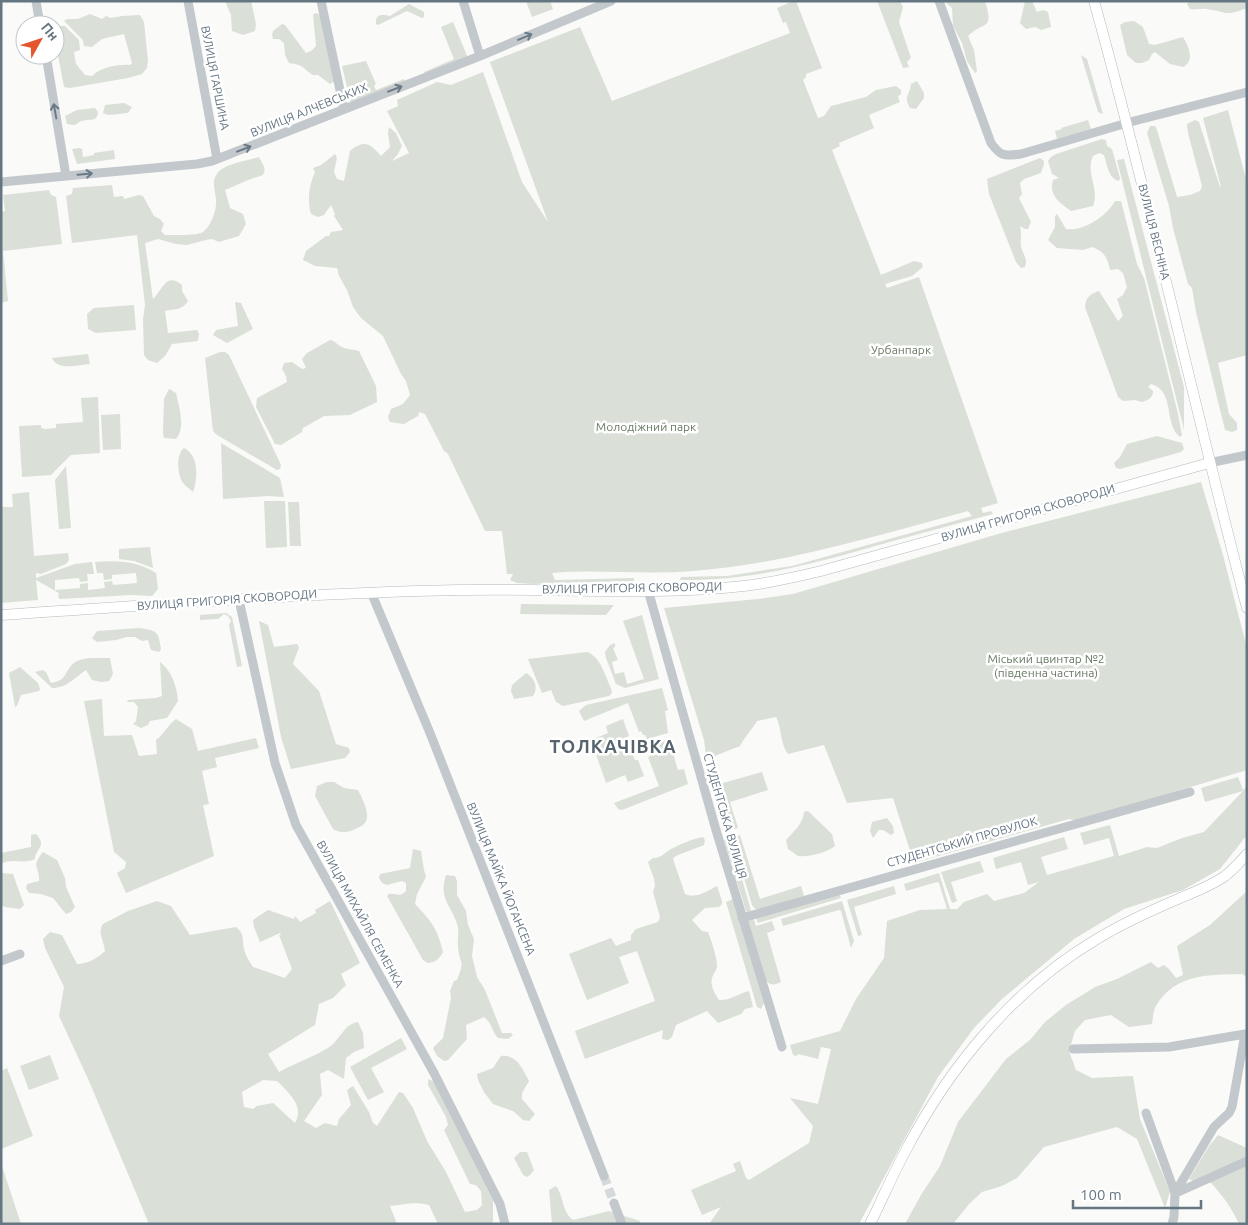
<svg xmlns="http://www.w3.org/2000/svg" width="1248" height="1225" font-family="Ubuntu,sans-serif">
  <rect width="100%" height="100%" fill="#fafaf8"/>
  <path fill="#dadfd7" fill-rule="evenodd" d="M225,1H251L256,24L255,31L243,35L232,31L231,15Z
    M526,1H550L553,9L532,17Z
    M793,1H796L822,68L806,74V77L803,80L818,118L824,116L831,106L866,97L876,90L896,86L901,90V94L898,97L900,102L869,115L874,128L839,143L840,146L832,150L881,275L914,261L922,263L923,267L912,276L885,284L887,288L919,277L998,503L981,508L983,513L991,511L993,514C957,524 921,533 886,543C816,563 754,581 680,580L681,577L727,576L792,566L972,516L968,511C878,535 786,564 693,571C646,575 598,569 552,573L555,580L634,578V581L533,584L517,583L510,580L513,574H507L502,531H485L448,454L444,451L425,414L419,412L418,416L404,424L390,422L388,417L391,409L403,404L410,395L406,381L401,374L383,336L361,318L353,307L347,290L339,276L337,268L315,266L303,260L306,251L326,236H329L331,232L343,230L334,216L335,214L331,205L324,215L318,217L311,214C307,200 309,185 315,172L313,168L321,165L335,154L337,158L334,172L337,179L344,181L350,151C365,139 370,144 381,156L390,147L388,133L389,127L396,133L402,146L398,154L392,161L409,153L387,111L398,106L397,100L437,82L451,85L483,72L522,182L548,222L490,62L580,27L612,101L790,33L786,22L783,23L777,8Z
    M877,1H900L903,7L899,22L911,58L907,62L909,67L903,68Z
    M944,1H985C994,31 985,20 968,36L974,50L977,71L975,73L967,61L962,43L953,26L952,8Z
    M1025,1H1032L1037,12L1043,10L1048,12L1051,27L1041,30L1035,27L1026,29L1020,23Z
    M1189,1H1247V8C1224,17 1228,12 1207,9C1201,8 1196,10 1190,9L1187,4Z
    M409,4L424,12V17L422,18L407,11L378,25L376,24C375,14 382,14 390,16Z
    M315,13L319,14L323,20L335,81L330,84L318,75H313C302,68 305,65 289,63L285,55L284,43L279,39H273L272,35L273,31L282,24L285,25L306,53L311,51L316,46L313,15Z
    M90,14L102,19L106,16L111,18L122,16L140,15L144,22L148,61L147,68L142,74L128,78L70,88L64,87L55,40V27L57,26H65L79,40L80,50L74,52C76,68 77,64 85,75L92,76C101,67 118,64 130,65L132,63L124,34L102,39L92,47L84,46L83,40L64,21L67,19H78Z
    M1134,21L1143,27L1149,44L1155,45L1183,37C1189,47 1195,61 1183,67L1170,64L1155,52L1152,54L1149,60L1142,63H1136L1127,55L1120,25L1125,22Z
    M453,22L468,58L425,75L424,72L454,59L441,27Z
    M1081,55L1087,59L1103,114L1098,112Z
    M366,61L376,84L374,86L376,90L404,79L405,82L351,104L342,66Z
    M917,81L924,93V98L916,109L910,108C903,96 910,95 911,84Z
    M124,103L132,107L128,113C120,113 110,117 103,113L105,105Z
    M95,108L98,112C97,123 90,118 82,121C80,121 78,123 75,125L67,124L65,116L77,110Z
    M1228,110L1247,183V355L1218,363L1229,414L1237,423V430L1232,432L1225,430L1196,312L1192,288L1188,284L1173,228L1169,206L1147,133L1150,126H1155L1157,130L1177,197L1190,195L1200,191L1202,186L1188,133L1187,124L1195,120L1199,122L1220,187H1221L1203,118Z
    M1088,120L1091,129L1057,139L1055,131L1062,129L1061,128Z
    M1102,139L1106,140L1107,146L1112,149L1120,178L1119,181C1108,178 1107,164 1104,155L1099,153L1093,156C1085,173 1100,189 1093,206L1071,211C1060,203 1048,195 1053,180L1059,178L1052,174L1048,161L1051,157L1056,154Z
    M79,148L82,149L83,157L94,155V153L114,150L115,159L77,164L72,149Z
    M259,157C262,164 267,168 263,175L248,180L225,190L230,208L243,214L246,224L239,236L219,242L212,239L206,240L187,245L176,244L158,239L145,243L153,299C162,291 166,271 182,285V291L188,301C183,310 175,309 165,311L168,333L197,330L199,334L198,341L172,344L165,356L157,363L148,360L144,355L143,319L145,305L137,235L72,243L66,196L72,194L73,188L112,185L114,197L123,196L124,199L139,195L143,196L154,216L160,219L164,224L161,231L165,235C173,235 197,236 203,232C210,227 216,212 216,204C217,192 209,182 219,171C227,164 249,160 259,157Z
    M1040,158L1044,161V164L1041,173L1024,179L1020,183L1022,194L1019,198L1031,222L1028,229H1025L1020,226C1022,234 1020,239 1021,247C1023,254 1028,259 1025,267L1021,268L1016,262L989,194L987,179Z
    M1124,159L1184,387V430L1117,160Z
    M49,190L51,195L56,197L62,244L3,251L8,301L1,303V212L5,211L3,195Z
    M1115,201H1121L1137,264L1144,278L1178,414L1182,435L1180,437C1163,424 1176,391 1151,384L1148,387L1153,391C1153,398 1148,400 1142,402L1135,400L1123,401L1118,397L1085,307C1086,297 1090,294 1099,291L1118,321L1123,316L1117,299L1123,295L1127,287L1123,273L1118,269L1110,270C1107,257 1105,252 1092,247L1083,250L1057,248L1048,240L1055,227V216L1057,214L1066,229C1083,232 1107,216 1115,201Z
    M235,302L241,303L253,329L227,343L213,335L216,330L238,326Z
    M134,305L136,330L96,333L88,329L87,314L94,308Z
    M330,340C336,341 337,345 342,347C347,350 354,349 359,351L376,386L377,402L350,415L324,416L303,428L302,432L281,445L275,444L256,407L257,398L287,382L286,376L282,369L284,363L292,362L302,369L306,368L302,359L307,353Z
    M220,352H225L229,355L281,465L280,469L277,470L217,435L213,431L205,358Z
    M88,354L90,364C78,365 57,371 52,358Z
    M169,389L176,393C179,407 186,428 176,439L164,438L163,433L164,399Z
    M98,397L100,453L71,455L51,475L22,477L19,426L41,425V428L45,429L56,428V424L83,422L81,398Z
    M120,414L121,449L103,450L101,415Z
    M1157,436L1182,443L1184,449L1181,452L1120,469L1116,468L1114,463L1120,457L1127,444Z
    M221,443L280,478L284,497L267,496L223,499Z
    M184,448C199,455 198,479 193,492C190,489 185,486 183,483C177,475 176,454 184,448Z
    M66,466L71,528L59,529L55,480Z
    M1201,482L1223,555L1247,648V770L1078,821L1069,819L914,863L893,798L847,803L824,745L788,754C780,744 782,728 776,717L757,721C752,730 745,736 740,746L717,755L710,760L706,755L704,740L664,608L758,599L793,594L1005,532Z
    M29,492L34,556L68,553L69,560L66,564L41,574L36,573V578L75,564L92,562L94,574H87L88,581L80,582L79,578L55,580V590L80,588V584L88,583V590L105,588L104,582L112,581L113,585L137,583L136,573L112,575V579L104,580L103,573H97L95,562C116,560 138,561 156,573L158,589L152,596L131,595L60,599L58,597L59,593L36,580L38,600L1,603V507H13L12,494Z
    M264,501H285L287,547L266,548Z
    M288,502H299L301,546H290Z
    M150,547L153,568L134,561L119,559V549Z
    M521,604L614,605L606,615L520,614Z
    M226,613L232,617L242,666L237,667L229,625L231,621L228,616L224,614L218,619L200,620V615Z
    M642,615L659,679L625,688L616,684L606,658L605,652L610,645L615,643V647L613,648L618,660L612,662L615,674L624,672L627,684L644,679L623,621Z
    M259,621L268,625L274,647L297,644L299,647L293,664L319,691L336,744L349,748L350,752L345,758L291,769L281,737Z
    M139,628C158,631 158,631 161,649L159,652L151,650L148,640L142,641L135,637H127L116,640L97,642L92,638L97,631Z
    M587,652C601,657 605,676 611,688L612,693L609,696L563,706L556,702L551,690L542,693L528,659Z
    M105,658H110L113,674L109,681L101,682L92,680L86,670C74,678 67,688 52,688L35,672L42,670L46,672L51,683C70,680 63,669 77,661C85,657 97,658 105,658Z
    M160,662C172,671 177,687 178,701L167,718L150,721L148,725L141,728L133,724L136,721L138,707L134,702H127L128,700L156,698L162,696Z
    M20,667L38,683L40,689L39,691L21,695L17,706L15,707L9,673Z
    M526,673C534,677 539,688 533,696L514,699L511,691L512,685Z
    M662,688L668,710L665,711L668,733L647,739L645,735H643L641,731L639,732L628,703L584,721L579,711L586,705Z
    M102,699L104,736L132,735L139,756L157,754L156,740C165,733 167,726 176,719L192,729L198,751L256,738L259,748L215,758L217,767L202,771L209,804L203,805L214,856L126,893L117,873L125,868L126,862L114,852L84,701Z
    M623,719L629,736L626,738L635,760H638L644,776L628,782L625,775L606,783L591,740L608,733L606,726Z
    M669,740L678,770L684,769L688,784L622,810L618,809L614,803L659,786L648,757L650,756L649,751L651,750L650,746Z
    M762,772L768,790L730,802L738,828L730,830L716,785Z
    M1238,777L1243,790L1247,786V835L1220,869L1183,890L1124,909L1074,939L1002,999L974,1028L938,1077L859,1224H709L721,1207L702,1215L691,1190L736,1171L733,1164L740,1161L746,1178L749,1180L809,1143L813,1126L790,1098L818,1104L831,1049L821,1047L818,1059L798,1054L797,1056L793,1055L790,1045L840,1031L856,999L884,958L887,921L920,910L947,909L939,883L937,882L906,891L904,884L939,873L950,909H957L964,902L987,894L994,901L1024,893L1039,882L1028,885L1021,862L996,869L993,858L1064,837L1068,849L1041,857L1047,875L1114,856L1109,838L1084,845L1080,833L1110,825L1119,856L1147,847L1157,848L1182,838L1204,832L1243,791L1205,802L1201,788Z
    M327,782H334L344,788L358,790C362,798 372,816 364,824C361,827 356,828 353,830C346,833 340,833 333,829L315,796L317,786Z
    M808,811L832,834L835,846C826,853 809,857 798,856L788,849L786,840C794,831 803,824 804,812Z
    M887,818L893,826L894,833L891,835L883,830H879L873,838L870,831L872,822Z
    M36,834C48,847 35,848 35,859C22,865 13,857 1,864V853L31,847V835Z
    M740,835L760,899L801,886L804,896L760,909H755L752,905L732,838Z
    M703,837L705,840L704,845L678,855L673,858L674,862L685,894C697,899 707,891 717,886L722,901V904L719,907L705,908L692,920L702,931L708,932C711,939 718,961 717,967C716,971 713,974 712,978C710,986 715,994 719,1000C730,1001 739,993 749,991L753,1007L745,1009L741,1014L718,1023L707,1011L676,1025L672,1037L668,1040L662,1039L663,1030L585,1059L575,1031L655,1001L637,951L619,957L629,983L587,1000L569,954L611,938L616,946L631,940V935L636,929L658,922L660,917L653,892L655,886L654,879L648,862L653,858C661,858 665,853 671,849C681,844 692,839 703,837Z
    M730,838L750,907L751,911L748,912L746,911L724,840Z
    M413,849L421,851L424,870L426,877L417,894L415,904C432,922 437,928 443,952C439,959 436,962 428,963L423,960L387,896L389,894C397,893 399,898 406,891V883L402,881L387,885L382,883L379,878L380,874L410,868Z
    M43,852L57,860L65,878L66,887L75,907L71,912L66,914L53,898L41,894L29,893L26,888L27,884L39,881C40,866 30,868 43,852Z
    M980,861L984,872L951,882L957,901L952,903L941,872Z
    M1,873L13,874L24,905L20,909L5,907L1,905Z
    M446,875L455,876L457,881V895L466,911L468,925L474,939L472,956L477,977L485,990L502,1033H511L513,1035L508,1039L498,1038C492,1032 492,1023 484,1017L466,1025L467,1039L448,1060L444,1061L437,1056L433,1048L443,1038L451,998L450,991L454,981L457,980C466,958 459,965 458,946C457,940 459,933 458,927C452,905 438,900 446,875Z
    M894,886L896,894L854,907L862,935L858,936L847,900Z
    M838,891L841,898L758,923L755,916Z
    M1247,891V977L1242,974C1210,975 1175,973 1156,1006C1153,1011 1153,1019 1152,1024L1129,1027L1111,1015L1085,1020L1075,1031L1069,1051L1076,1070L1092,1078L1133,1076L1140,1119L1170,1192L1165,1208L1137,1139L1117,1127L1044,1147L1017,1178L1002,1186L982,1192L969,1204L953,1224H905L921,1195L940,1166L958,1122L1006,1059L1030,1040L1045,1022L1066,1005L1095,987L1117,979L1151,962L1158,968L1164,965L1169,969L1176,978L1183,975L1177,946L1210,925Z
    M733,899L764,1003L761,1009L757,1007L726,902Z
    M157,901L171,906L190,935L236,927C245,934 242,939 244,949C245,955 250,962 253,967L285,978L292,969L279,935H281L280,933L260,942L254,927L253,920L268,910L294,919L295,916L300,922L316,913L315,910L330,901L360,963L341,974L346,985L333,998L319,1004L315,1025L268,1054L279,1072C291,1065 323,1053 332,1045C341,1037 345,1024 358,1022L363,1033L364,1048L354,1052L346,1058L344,1079L328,1070L320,1074L322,1095L304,1121L316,1128L325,1123L337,1126L339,1119L351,1105L347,1090L353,1086L369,1112L373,1123L377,1126L399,1092L403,1093L413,1108L427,1141L446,1172L465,1212L477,1210L482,1205L481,1191L476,1185L470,1184L444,1130L448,1125L446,1117L428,1085V1079L435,1082L493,1200V1222L490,1224H438L429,1205C415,1201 404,1205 390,1206L397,1224H149L89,1081L59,1016L64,987L45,948L43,939L50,932L62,935L77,964C87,964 98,958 105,951C104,941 97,932 103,924L128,911ZM263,1080L277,1081C288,1092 305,1106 295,1123L273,1103L257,1106L253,1109L244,1107L242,1092Z
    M842,901L854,941L851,948L841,911L839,910L783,926L781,919Z
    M753,917L756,926L772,921L775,930L767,933L781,982C774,985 772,986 766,981L749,924L748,920Z
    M401,1038L407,1049L371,1068L384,1092L368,1100L350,1067Z
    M50,1055L59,1079L29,1090L20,1066Z
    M501,1056C517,1054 523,1070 529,1081L522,1093V1099L535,1114L529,1121L523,1120L513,1111L493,1104L484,1092L478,1080L477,1074L493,1068Z
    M7,1068L33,1136L1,1149V1071Z
    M1218,1135L1247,1148V1224H1239C1232,1208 1223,1196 1211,1183L1193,1181L1189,1179L1209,1146Z
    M520,1152H527L534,1170L530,1175L527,1177L523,1175L514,1158Z
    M1,1163L21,1224H1Z
    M556,1186C564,1197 562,1212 573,1220L609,1211L640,1221V1224H552L549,1190Z"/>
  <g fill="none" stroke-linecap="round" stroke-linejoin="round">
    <path stroke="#d5d9db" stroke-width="9" stroke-dasharray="9 4.5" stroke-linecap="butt" d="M604,1176L614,1203"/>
    <g stroke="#b5babe" stroke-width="11">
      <path id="major" d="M1094,1C1150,202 1194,406 1247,608
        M1,615C154,605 306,593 459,590C554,588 650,596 744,586C770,583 796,577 821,571L1209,463
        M870,1224C882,1200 892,1176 905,1152C949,1067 1014,988 1097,939C1123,923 1150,911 1178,899C1194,892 1211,886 1225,876C1234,869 1240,862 1247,854"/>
    </g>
    <path stroke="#c3c8cc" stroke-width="9" d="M36,1L40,25
      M188,1L217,159
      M321,1L344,109
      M463,1L480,56
      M939,1L991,143C1001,157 1004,156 1021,154L1134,121L1247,92
      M46,55L66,176
      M1,182L197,164L212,161L480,56L611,1
      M1209,463L1247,455
      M648,590L716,830L782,1047
      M371,592L430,733L604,1176
      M239,600L275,763L296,825L434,1073L500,1204L505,1224
      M742,918L1190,792
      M1,961L20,954
      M1073,1049L1169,1047L1245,1034L1232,1107L1229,1113L1214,1127L1175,1193
      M1146,1113L1175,1193L1174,1217L1172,1224
      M1176,1193L1247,1161
      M614,1203L622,1224"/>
    <use href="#major" stroke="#fff" stroke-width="10"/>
  </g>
  <defs><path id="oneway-shaft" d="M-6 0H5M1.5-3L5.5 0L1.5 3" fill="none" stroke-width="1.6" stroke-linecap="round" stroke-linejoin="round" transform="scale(1.25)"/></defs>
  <g stroke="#6a7a87">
    <use href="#oneway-shaft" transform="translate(525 37) rotate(-23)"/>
    <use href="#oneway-shaft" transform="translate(395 89) rotate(-21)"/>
    <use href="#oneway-shaft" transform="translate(55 111) rotate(-100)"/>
    <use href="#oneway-shaft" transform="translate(244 149) rotate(-21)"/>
    <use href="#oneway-shaft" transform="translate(85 174) rotate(-5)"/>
  </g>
  <g text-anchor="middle" stroke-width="5" stroke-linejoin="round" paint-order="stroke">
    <g font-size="12" fill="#657683" stroke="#fff">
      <text transform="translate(215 78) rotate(79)" y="4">ВУЛИЦЯ ГАРШИНА</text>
      <text transform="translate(309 110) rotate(-22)" y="4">ВУЛИЦЯ АЛЧЕВСЬКИХ</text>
      <text transform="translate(1154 232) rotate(76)" y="4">ВУЛИЦЯ ВЕСНІНА</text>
      <text transform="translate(1028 513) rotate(-16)" y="4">ВУЛИЦЯ ГРИГОРІЯ СКОВОРОДИ</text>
      <text transform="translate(632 588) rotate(-1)" y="4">ВУЛИЦЯ ГРИГОРІЯ СКОВОРОДИ</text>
      <text transform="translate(227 600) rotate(-4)" y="4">ВУЛИЦЯ ГРИГОРІЯ СКОВОРОДИ</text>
      <text transform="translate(725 816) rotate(74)" y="4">СТУДЕНТСЬКА ВУЛИЦЯ</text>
      <text transform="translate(962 842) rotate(-16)" y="4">СТУДЕНТСЬКИЙ ПРОВУЛОК</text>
      <text transform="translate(501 879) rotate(68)" y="4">ВУЛИЦЯ МАЙКА ЙОГАНСЕНА</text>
      <text transform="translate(360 914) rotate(61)" y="4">ВУЛИЦЯ МИХАЙЛЯ СЕМЕНКА</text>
    </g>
    <g font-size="12" fill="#687a64" stroke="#fff">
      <text x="901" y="354">Урбанпарк</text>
      <text x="646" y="431">Молодіжний парк</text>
      <text x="1046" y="663">Міський цвинтар №2<tspan x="1046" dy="14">(південна частина)</tspan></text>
    </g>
    <g font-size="18" font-weight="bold" letter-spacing="1" fill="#57646e" stroke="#fff">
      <text x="613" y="753">ТОЛКАЧІВКА</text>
    </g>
  </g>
  <rect width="1248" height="1225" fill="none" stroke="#657683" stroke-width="5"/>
  <g transform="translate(40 40) rotate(50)"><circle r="24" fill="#ffffff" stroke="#c1c8cd"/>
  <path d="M0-4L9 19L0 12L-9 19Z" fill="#e4572e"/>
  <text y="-8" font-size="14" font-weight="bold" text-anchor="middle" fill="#657683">Пн</text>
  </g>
  <path d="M1073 1200v8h128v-8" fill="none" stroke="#657683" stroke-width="2.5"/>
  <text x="1080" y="1200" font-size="15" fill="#657683" stroke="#ffffff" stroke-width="4" paint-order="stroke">100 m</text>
</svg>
